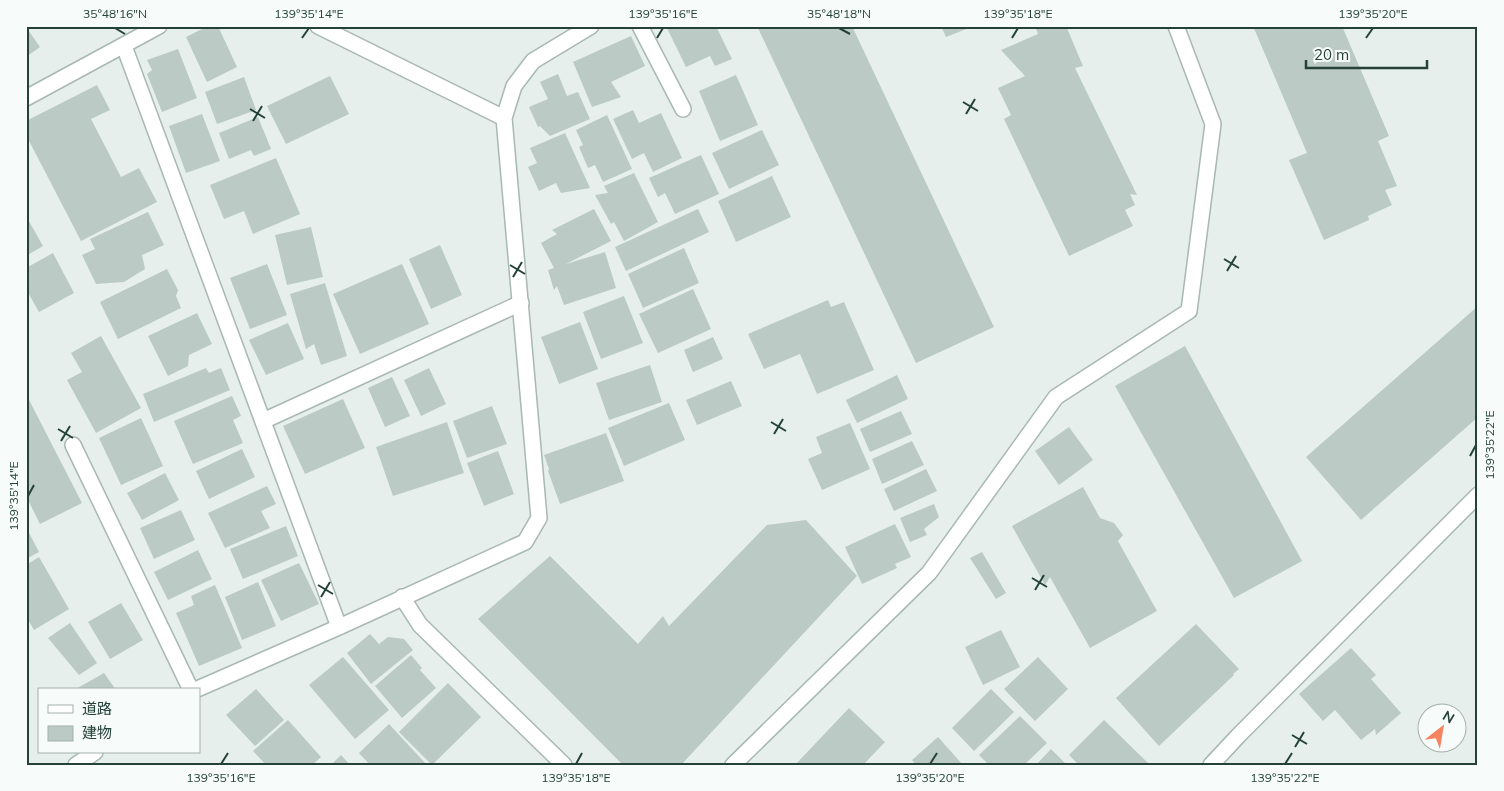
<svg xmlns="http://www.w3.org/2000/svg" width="1504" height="791" font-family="Mulish,'Noto Sans JP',sans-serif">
  <rect width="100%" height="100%" fill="#e6efeb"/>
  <path fill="#bbcac4" d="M208,26H218L237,67L207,82L186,37Z
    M666,26H716L732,59L715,66L710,56L686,67Z
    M757,26H852L994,327L916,363Z
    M941,26H974L946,37Z
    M1035,26H1066L1083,66L1075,68L1137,195L1130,194L1135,205L1125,210L1133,226L1069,256L1004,119L1011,115L998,88L1025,76L1001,50L1038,34Z
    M1253,26H1342L1389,136L1378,141L1397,186L1385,190L1392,205L1368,216L1369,220L1324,240L1289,160L1307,153Z
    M26,27L40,47L26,57Z
    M631,36L645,66L611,82L621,97L592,107L573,62Z
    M178,49L197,98L162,112L147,74L152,70L147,60Z
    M558,74L567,96L578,92L590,119L550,136L540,126L538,127L529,107L548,99L540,82Z
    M736,75L758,125L720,141L699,91Z
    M330,76L349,114L286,144L267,106Z
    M244,77L256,110L217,124L205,92Z
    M97,85L110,110L91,119L121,177L139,168L157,202L81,241L26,135V121Z
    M633,110L639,123L661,113L682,158L653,172L644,153L632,159L613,119Z
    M202,114L220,161L186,173L169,126Z
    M607,115L632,169L603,182L595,165L588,168L579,147L583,145L576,130Z
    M258,117L271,149L254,156L251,150L229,159L219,133Z
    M762,130L779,165L729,189L712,153Z
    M565,133L590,188L561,193L556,183L539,191L528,167L537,163L530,148Z
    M701,155L719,194L675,214L665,193L658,197L649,178Z
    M276,158L300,214L253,234L244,211L224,219L210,185Z
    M634,173L658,222L624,241L614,222L611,224L595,195L608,193L604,186Z
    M772,176L791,217L736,242L718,201Z
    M594,209L611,241L566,264L605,252L616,288L564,305L557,286L554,290L548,270L554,268L541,243L557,234L552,230Z
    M698,209L709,232L626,271L615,247Z
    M148,212L164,245L142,255L145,269L124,282L96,284L82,255L95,249L90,239Z
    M26,216L43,246L26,256Z
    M311,227L323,277L287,285L275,235Z
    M440,245L462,295L431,309L409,259Z
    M684,248L699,283L643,308L628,274Z
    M53,253L74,293L39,312L26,289V268Z
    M267,264L287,315L250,329L230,278Z
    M402,264L429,324L360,354L333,294Z
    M167,269L178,290L176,296L181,308L118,339L100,302Z
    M325,283L347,356L321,365L314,344L306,349L290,294Z
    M693,289L711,329L658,353L639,314Z
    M624,296L643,343L601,359L583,312Z
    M828,300L831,307L844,302L874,370L817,394L800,354L764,369L748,334Z
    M1478,306V417L1361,520L1306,457Z
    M197,313L212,344L189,355L188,366L168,376L148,336Z
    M580,322L598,369L559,384L541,337Z
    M288,323L304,359L266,375L249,340Z
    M101,336L141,408L96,433L67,380L82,372L71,353Z
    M713,337L723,359L693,372L684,350Z
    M1185,346L1302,561L1234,598L1115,386Z
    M650,365L662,402L609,420L596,383Z
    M206,368L209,373L221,368L230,390L154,422L143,394Z
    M429,368L446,404L421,416L404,380Z
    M897,375L908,399L857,423L846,400Z
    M392,377L410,416L385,427L368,388Z
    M731,381L742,406L697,425L686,400Z
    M26,394L82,503L40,524L26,496Z
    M232,396L241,416L233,420L243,443L193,464L174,421Z
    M343,399L365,448L305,474L283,426Z
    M669,403L685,440L624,466L608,428Z
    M492,406L507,444L467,458L453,421Z
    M901,411L912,434L870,452L860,429Z
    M141,418L163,466L121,485L99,438Z
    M447,422L464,473L393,496L376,447Z
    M850,423L870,469L822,490L808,459L822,453L816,437Z
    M1069,427L1093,460L1059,485L1035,451Z
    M606,433L624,481L560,504L548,471L549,469L544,455Z
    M912,441L924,465L882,484L872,459Z
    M242,449L255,477L209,499L196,471Z
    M498,451L514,494L484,506L467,463Z
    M926,469L937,491L894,511L884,489Z
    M165,473L179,500L142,520L127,493Z
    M267,486L276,504L261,511L270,528L225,548L208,513Z
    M1083,487L1100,518L1114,523L1123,535L1118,541L1157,611L1090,648L1050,577L1045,585L1012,526Z
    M934,504L939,517L924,529L927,535L910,542L900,518Z
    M181,510L195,540L154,559L140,528Z
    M806,520L857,576L681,765H623L478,619L550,556L638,644L663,616L669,626L767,525Z
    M895,524L911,557L895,564L897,568L862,584L845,547Z
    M286,526L298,556L243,579L230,549Z
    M26,527L39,552L26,559Z
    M198,550L212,579L168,600L154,572Z
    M982,552L1006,593L996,599L970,558Z
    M39,557L69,609L34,630L26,616V565Z
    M299,563L319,604L281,621L261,580Z
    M258,582L276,626L242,640L225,597Z
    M215,585L242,648L199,666L176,613L194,605L191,596Z
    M121,603L143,640L110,659L88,622Z
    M70,623L97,663L79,675L48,638Z
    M1196,624L1239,669L1233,674L1234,675L1159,746L1116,698Z
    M1001,630L1020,667L983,685L965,647Z
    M370,634L379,644L388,637L404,639L413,650L371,684L347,653Z
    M1351,648L1376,675L1371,679L1401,713L1376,735L1375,729L1361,740L1335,710L1323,721L1299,694Z
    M411,655L422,668L420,670L436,688L402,718L375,686Z
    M343,657L389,710L355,739L309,685Z
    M1038,657L1068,689L1035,721L1004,689Z
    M104,673L116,690H74Z
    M448,683L481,717L432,765L399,732Z
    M256,689L284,720L255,746L226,715Z
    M991,689L1014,712L974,751L952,728Z
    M849,708L885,742L863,765H795Z
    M1020,716L1047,743L1024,765H989L979,755Z
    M288,720L321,757L312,765H266L253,751Z
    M1104,720L1150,765H1079L1069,755Z
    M389,724L427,765H370L359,753Z
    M938,737L963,765H916L912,760Z
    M1051,749L1067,765H1036Z
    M341,755L350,765H331Z"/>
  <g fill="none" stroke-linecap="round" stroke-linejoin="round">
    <g stroke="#a8b8b2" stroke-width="18">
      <path id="lane" d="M640,26L683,109
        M263,421L521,303
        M73,445L191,690"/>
    </g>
    <g stroke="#a8b8b2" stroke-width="18">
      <path id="street" d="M318,26L504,118
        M124,46L339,627
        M26,98L159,26
        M402,597L420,625L564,765
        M195,690L339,627L525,542L539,518L504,118L514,86L533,61L591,26
        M76,765L95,752
        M733,765L929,573L1056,397L1189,311L1213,124L1176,26
        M1211,765L1238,736L1478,495"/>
    </g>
    <use href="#lane" stroke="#fff" stroke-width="15"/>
    <use href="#street" stroke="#fff" stroke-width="15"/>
  </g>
  <path fill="none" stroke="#24423a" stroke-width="2" d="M115,28L125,34M839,28L850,34M302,38L309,28M657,38L663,28M1012,38L1018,28M1366,38L1373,28M963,102L978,111M250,109L265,118M966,114L975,99M253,121L262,106M1224,259L1239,268M510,265L525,274M1227,271L1236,256M513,277L522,262M771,422L786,431M58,429L73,438M774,434L783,419M61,441L70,426M1470,456L1476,445M28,496L34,485M1032,578L1047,587M318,585L333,594M1035,590L1044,575M321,597L330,582M1292,735L1307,744M1295,747L1304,732M221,764L228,753M576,764L582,753M930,764L937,753M1285,764L1292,753"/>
  <rect width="1504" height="791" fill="none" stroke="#f7fbf9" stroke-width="55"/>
  <rect x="38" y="688" width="162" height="65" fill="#f7fbf9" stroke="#a3b1ad"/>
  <rect x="48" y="705" width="25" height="8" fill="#ffffff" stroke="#a3b1ad"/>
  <text x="82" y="714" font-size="15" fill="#24423a">道路</text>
  <rect x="48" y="726" width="25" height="15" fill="#bbcac4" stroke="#a3b1ad"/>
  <text x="82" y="738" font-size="15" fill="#24423a">建物</text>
  <g transform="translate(1442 728) rotate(31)"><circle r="24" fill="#f7fbf9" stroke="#a3b1ad"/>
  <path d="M0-4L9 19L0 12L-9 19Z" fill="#f4845f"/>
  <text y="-8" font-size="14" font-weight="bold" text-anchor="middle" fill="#24423a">N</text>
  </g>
  <path d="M1306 60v8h121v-8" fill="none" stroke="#24423a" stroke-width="2.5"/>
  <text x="1314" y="60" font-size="15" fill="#24423a" stroke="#f7fbf9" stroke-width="4" paint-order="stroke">20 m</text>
  <rect x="28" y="28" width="1448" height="736" fill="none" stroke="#24423a" stroke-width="2"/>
  <g font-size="12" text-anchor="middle" fill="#24423a">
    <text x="115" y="18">35°48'16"N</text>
    <text x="309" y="18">139°35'14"E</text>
    <text x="663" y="18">139°35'16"E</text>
    <text x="839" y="18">35°48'18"N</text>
    <text x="1018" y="18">139°35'18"E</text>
    <text x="1373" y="18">139°35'20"E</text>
    <text transform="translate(1490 445) rotate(-90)" y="4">139°35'22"E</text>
    <text transform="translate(14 496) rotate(-90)" y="4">139°35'14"E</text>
    <text x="221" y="782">139°35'16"E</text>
    <text x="576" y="782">139°35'18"E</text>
    <text x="930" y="782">139°35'20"E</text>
    <text x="1285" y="782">139°35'22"E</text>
  </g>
</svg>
